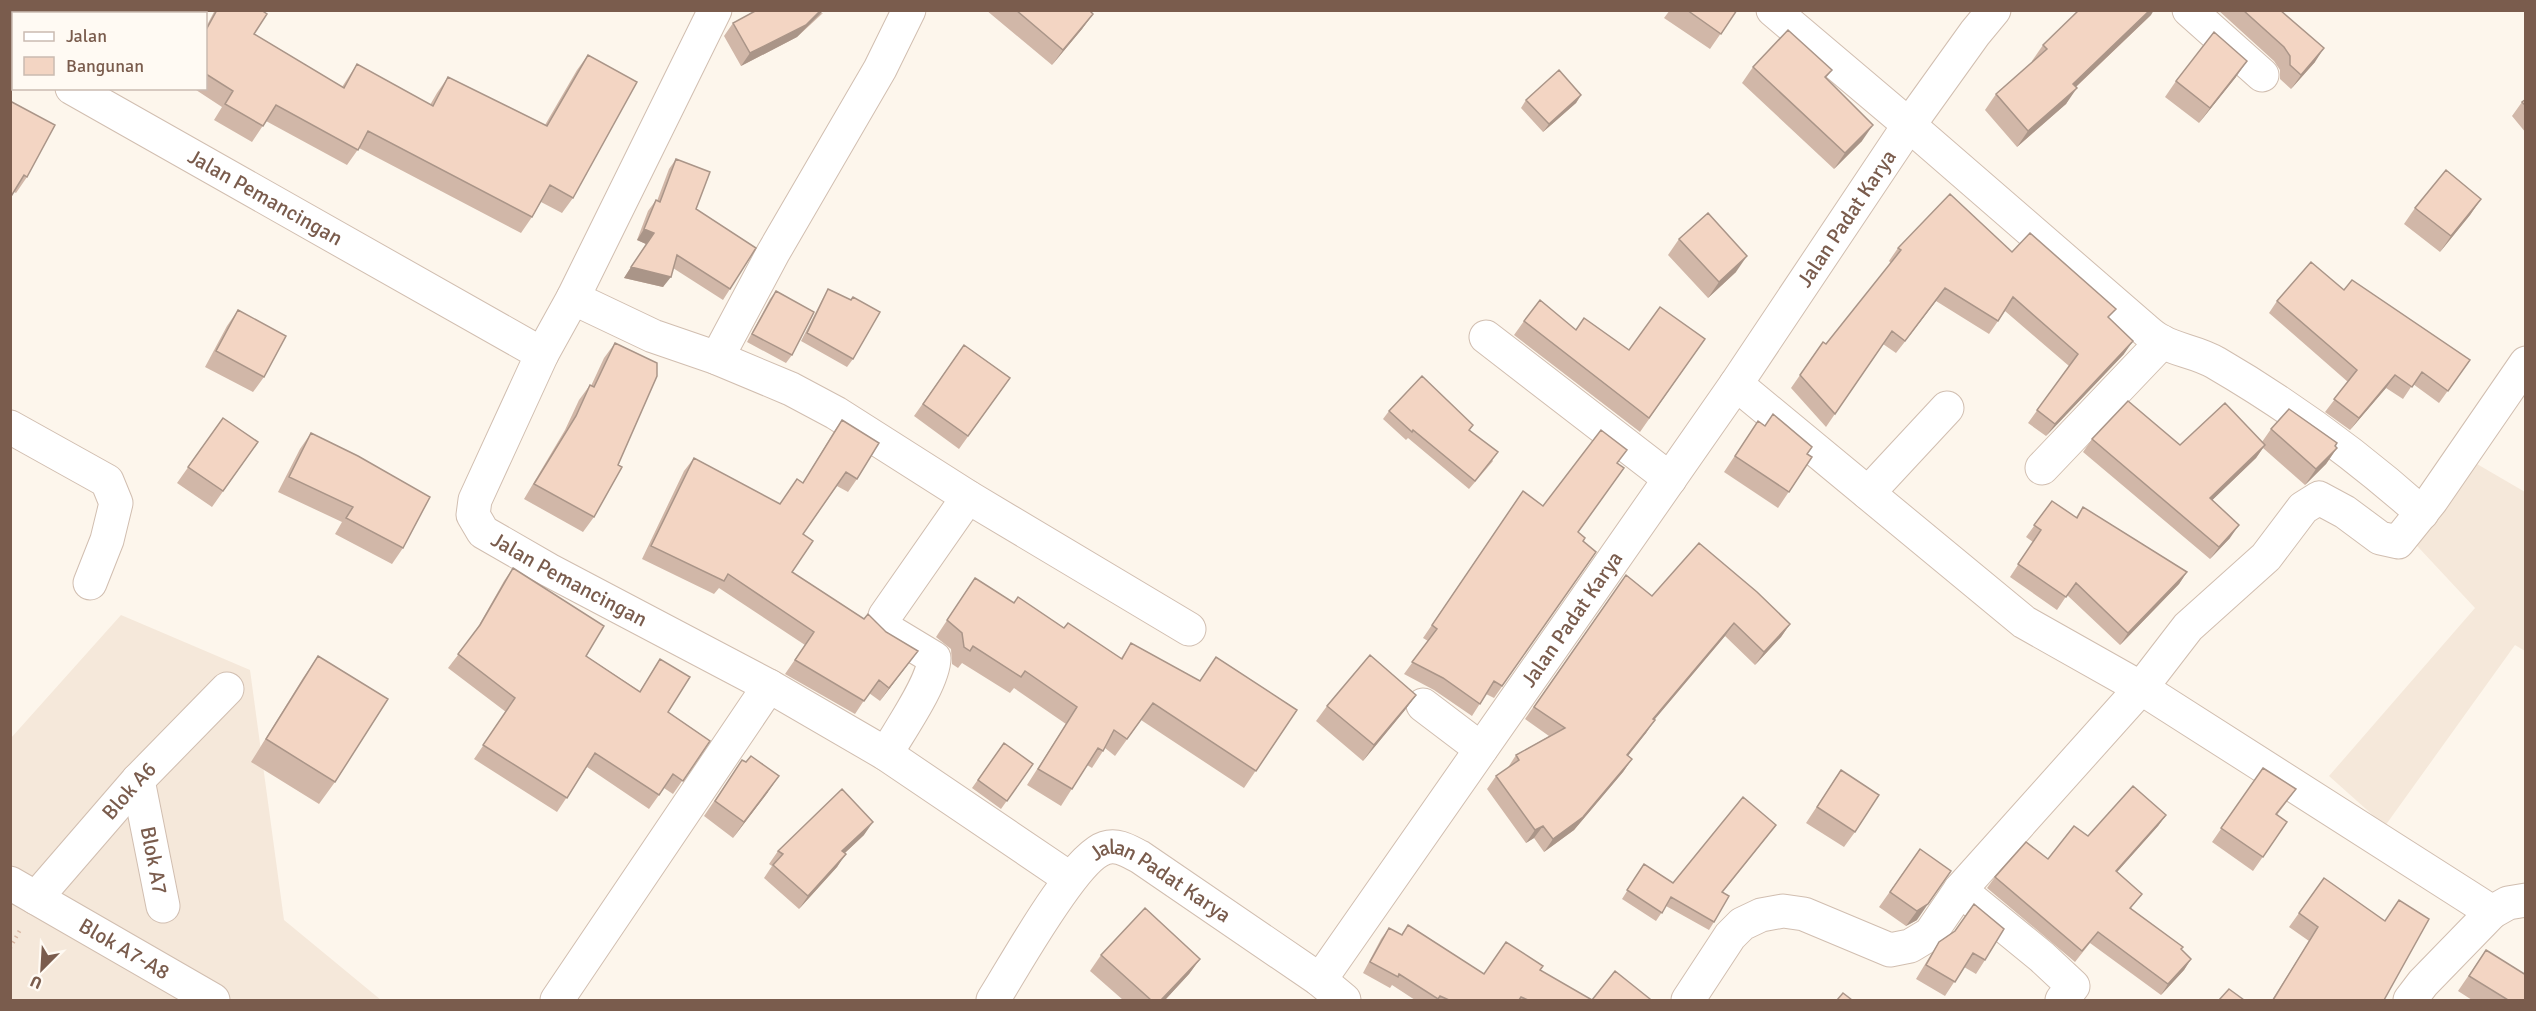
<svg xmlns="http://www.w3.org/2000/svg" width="2536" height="1011" font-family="Signika,sans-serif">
  <rect width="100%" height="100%" fill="#fdf6ec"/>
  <path fill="#f5e8da" d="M11,10H58V11L57,13L14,14L13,23L11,21Z
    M2465,457L2525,492V651L2515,645L2385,826L2329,776L2475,608L2406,534Z
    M121,615L250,670L284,920L381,1000H11V738Z"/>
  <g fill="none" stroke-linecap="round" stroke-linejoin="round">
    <g stroke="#d1beb0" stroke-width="35">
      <g id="minor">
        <path d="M1773,10L1909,125L2142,327C2148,332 2154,338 2161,341C2175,350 2198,352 2216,363C2290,406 2358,456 2422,513"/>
        <path d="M2189,10L2262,75"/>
        <path d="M10,54L14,56"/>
        <path id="s1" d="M72,88L542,354L475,500L473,515L483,532L549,570L769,686L886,754L1069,878"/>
        <path d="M573,298L653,336L717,358L791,389L836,413L968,497L1189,629"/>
        <path d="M1486,337L1670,479"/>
        <path d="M542,354L573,298L715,10"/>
        <path d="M717,358L773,253L880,69L909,10"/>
        <path d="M1736,384L2024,622L2141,688L2492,912L2508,903L2526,900"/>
        <path d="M10,427L107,481L116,503L107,540L90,583"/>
        <path d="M2042,468L2162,342"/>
        <path d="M1868,493L1947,408"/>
        <path d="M1423,705L1481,749"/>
        <path d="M886,754C899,731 934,682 934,658L886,629L883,624L885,616L968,497"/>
        <path id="s2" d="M138,780L163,906"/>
        <path id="s3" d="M10,883L213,1000"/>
        <path d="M1960,890L2042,957L2073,986L2062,1000"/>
        <path id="s4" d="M36,898L138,780L227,689"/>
        <path id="s5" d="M1320,980L1736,384L1909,125L1975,33L1994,10"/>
        <path d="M557,1000L769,686"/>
        <path id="s6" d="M993,1000C1013,969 1073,858 1105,848C1118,844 1128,851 1140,857L1320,980L1344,1000"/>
        <path d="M1688,1000L1730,936L1742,924L1761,915L1783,911L1804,914L1890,950L1910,946L1930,934L1960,890L2141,688L2188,627L2266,557L2303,508L2319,498L2345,512L2380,538L2398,542L2431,501L2526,363"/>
        <path d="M2410,1000L2423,983L2492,912"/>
      </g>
    </g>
    <path stroke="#d9b8a5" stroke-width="4" stroke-dasharray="1.5 4.5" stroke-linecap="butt" d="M10,948L20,930"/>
    <use href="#minor" stroke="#fff" stroke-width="33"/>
  </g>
  <path fill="#d1b7a8" d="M215,10H261L254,34L342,87L357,64L430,105L437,93L448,77L545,125L577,70L588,55L573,198L562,213L541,202L532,217L521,233L359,148L347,165L266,121L252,142L214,120L222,107L193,88H206V27Z
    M986,10H1089L1093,14L1082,29L1052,65Z
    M1670,10H1737L1710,49L1664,18Z
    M2218,10H2280L2315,62L2291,89L2280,79V70L2274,61Z
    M823,13L797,37L741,66L724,36L733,23Z
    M2151,15L2076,87L2066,104L2017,147L1985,110L1996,94L2033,62L2032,61L2043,45Z
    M1753,67L1832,70L1826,78L1862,141L1834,169L1742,83Z
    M2236,77L2199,123L2165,97L2176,81Z
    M1581,95L1576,103L1543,132L1521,108L1526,100Z
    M2526,99V133L2512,116L2522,102Z
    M10,101L27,177L16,193L14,192Z
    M676,159L730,289L723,300L673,268L663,287L624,278L646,244L637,240L648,211L656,200L657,201L669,169Z
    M2481,199L2470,215L2440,252L2404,224L2415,208Z
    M1679,239L1736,272L1708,298L1668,255Z
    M1898,248L2012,252L2109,318L2124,354L2046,436L2028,423L2069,366L2005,311L1989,334L1936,301L1896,353L1883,344L1826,427L1791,388L1823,342L1826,344L1891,263L1889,261Z
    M828,289L853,359L847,367L801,341L823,298Z
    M2344,290L2470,360L2439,403L2413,384L2403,399L2386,388L2350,430L2325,412L2348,382L2269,313L2277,301Z
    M776,291L792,355L786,363L747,342L770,299Z
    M238,310L264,377L253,392L205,367L227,326Z
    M1524,321L1576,330L1629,350L1705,339L1640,432L1514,335Z
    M615,343L594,517L583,532L524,499L565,430L579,400L590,385L591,386L604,358Z
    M964,345L1010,378L959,449L914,416Z
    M1389,411L1470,430L1493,461L1469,489L1408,438L1406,440L1383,419Z
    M223,418L258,442L212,507L177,483Z
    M842,420L857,479L848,492L837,486L803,534L792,572L864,619L918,651L880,701L869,693L855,714L785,674L805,645L719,588L714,594L642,559L684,471L694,458L780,504L803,483L833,433Z
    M1758,421L1812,457L1778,508L1724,472Z
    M2271,429L2335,446L2337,448L2326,464L2305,485L2263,448L2256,458L2212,500L2230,538L2210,559L2083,452L2092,439L2180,445L2262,442Z
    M311,433L403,548L392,564L335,534L342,522L278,492L300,449Z
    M1617,463L1578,532L1583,541L1596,552L1494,698L1486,694L1472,716L1434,690L1404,674L1428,641L1423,638L1523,491L1543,506Z
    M2052,501L2076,517L2083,507L2187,572L2179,584L2120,645L2067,595L2057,610L2010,577L2033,542L2026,537Z
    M513,568L586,656L640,691L660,659L668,712L710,741L673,794L664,788L649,809L587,767L557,812L474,759L506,712L448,668L474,634L504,581Z
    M1626,575L1652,596L1790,624L1781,637L1755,665L1725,636L1654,720L1646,733L1628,756L1632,759L1623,772L1574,830L1544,852L1534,838L1526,843L1487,789L1496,776L1507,769L1516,755L1549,736L1525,719Z
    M975,578L1014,603L1064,628L1121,658L1131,643L1200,681L1216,657L1297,710L1244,788L1141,720L1115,756L1105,748L1092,768L1087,765L1061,806L1027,785L1066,724L1014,688L1010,693L962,663L958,668L952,664L951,649L936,637Z
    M318,656L335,782L319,804L251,762L303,678Z
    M1416,695L1405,710L1363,761L1316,721L1327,706Z
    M1004,743L1033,764L1001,809L972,788Z
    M742,760L768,792L733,838L704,816Z
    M2263,768L2296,789L2277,815L2287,822L2253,871L2212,842Z
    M1841,770L1855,832L1844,847L1806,823Z
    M2166,815L2158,826L2117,872L2142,894L2131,908L2191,959L2184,970L2161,995L2090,943L2075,962L1987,888L1995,877L2048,859L2088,836Z
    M1770,833L1723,892L1714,922L1709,930L1666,906L1656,921L1622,899L1644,864L1673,883Z
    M864,835L845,853L837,867L799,909L764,878L772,866L769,864L778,851Z
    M1920,849L1917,920L1906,926L1879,907Z
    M2399,900L2384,1000H2272L2309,941L2289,927L2299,913L2385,921Z
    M1408,925L1484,974L1540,970L1592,1000H1649H1415L1392,985L1390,988L1363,973L1381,939L1389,928L1401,935Z
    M1954,932L1985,960L1976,974L1964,967L1945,996L1916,979L1930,956L1939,942Z
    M2486,950L2526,1000H2472L2458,991Z
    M1101,955L1200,959L1189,974L1165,1000H1123L1090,971Z"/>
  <path fill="#aa9588" d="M821,10H824L797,37L741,66L750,53Z
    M2150,10H2154L2151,15L2062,100L2073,84Z
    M1093,14L1082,29L1052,65L1063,50Z
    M2324,48L2315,62L2291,89L2301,75Z
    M2247,61L2236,77L2199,123L2210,108Z
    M2077,88L2066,104L2017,147L2028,131Z
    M1581,95L1576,103L1543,132L1549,124Z
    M1873,125L1862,141L1834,169L1845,153Z
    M2481,199L2470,215L2440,252L2451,236Z
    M644,229L654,233L646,244L637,240Z
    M1747,256L1736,272L1708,298L1719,282Z
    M631,267L671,277L663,287L624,278Z
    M1945,288L1936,301L1896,353L1905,341Z
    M2133,341L2124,354L2046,436L2055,424Z
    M2395,375L2386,388L2350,430L2359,418Z
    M2265,445L2256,458L2201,511L2210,498Z
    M2337,448L2326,464L2305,485L2316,469Z
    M2239,525L2230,538L2210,559L2219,547Z
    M2187,572L2179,584L2120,645L2128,633Z
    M1734,623L1725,636L1644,732L1653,719Z
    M1790,624L1781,637L1755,665L1764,652Z
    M918,651L908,664L880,701L889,688Z
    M1416,695L1405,710L1363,761L1374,745Z
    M1655,720L1646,733L1618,768L1627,755Z
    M1632,759L1623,772L1574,830L1544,852L1553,839Z
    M779,776L768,792L733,838L744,822Z
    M2166,815L2158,826L2108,882L2116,871Z
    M873,822L864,835L833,864L842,851Z
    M1543,826L1534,838L1526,843L1535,830Z
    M846,854L837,867L799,909L808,896Z
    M1928,904L1917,920L1906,926L1917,911Z
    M1200,959L1189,974L1165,1000H1161Z
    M2191,959L2184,970L2161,995L2168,984Z"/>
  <path fill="#f3d5c3" stroke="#aa9588" stroke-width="1.5" d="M98,10H136L134,14H96Z
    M217,10H261L267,14L254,34L344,88L357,64L433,106L448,77L547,126L588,55L637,82L573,198L550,185L532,217L368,131L358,150L276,105L263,126L225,104L233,91L206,74V30Z
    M757,10H821L806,25L750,53L733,23Z
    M1016,10H1089L1093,14L1063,50Z
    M1687,10H1737L1721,34Z
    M2079,10H2150L2073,84L2077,88L2028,131L1996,94L2047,49L2043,45Z
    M2243,10H2280L2324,48L2301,75L2290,65V56L2284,47Z
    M1788,30L1832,70L1825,77L1873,125L1845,153L1753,67Z
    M2214,32L2247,61L2210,108L2176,81Z
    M1559,70L1581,95L1549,124L1526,100Z
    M2526,99V106L2522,102Z
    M10,101L55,125L27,177L24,175L10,198Z
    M676,159L710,172L696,209L756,248L730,289L677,255L671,277L631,267L654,233L644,229L656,200L660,202Z
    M2446,170L2481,199L2451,236L2415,208Z
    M1950,194L2012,252L2030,233L2116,309L2108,317L2133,341L2055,424L2037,410L2078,354L2013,297L1998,321L1945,288L1905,341L1892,331L1835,414L1800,375L1823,342L1826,344L1901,250L1898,248Z
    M1708,213L1747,256L1719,282L1679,239Z
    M2311,262L2344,290L2352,280L2470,360L2448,391L2422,372L2412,387L2395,375L2359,418L2334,399L2357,370L2277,301Z
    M828,289L851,300L853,297L880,312L853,359L807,333Z
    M776,291L814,312L792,355L752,334Z
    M1540,300L1576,330L1584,318L1629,350L1660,307L1705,339L1649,418L1524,321Z
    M238,310L286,336L264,377L216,351Z
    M615,343L657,363V376L618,465L622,467L594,517L534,484L576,416L590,385L594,387Z
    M964,345L1010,378L968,436L923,404Z
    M1422,376L1473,425L1469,430L1498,452L1475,481L1413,430L1412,432L1389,411Z
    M2128,401L2180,445L2225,403L2265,445L2210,498L2239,525L2219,547L2092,439Z
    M2289,409L2337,443L2335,446L2337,448L2316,469L2271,429Z
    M1773,414L1812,447L1807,454L1812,457L1789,492L1735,456L1758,421L1765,426Z
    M223,418L258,442L223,491L188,467Z
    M842,420L879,443L857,479L846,472L803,534L813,541L792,572L864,619L868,614L886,632L918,651L889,688L879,680L864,701L795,660L814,632L728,574L724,581L651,546L694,458L780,504L797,479L803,483Z
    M1601,430L1627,450L1617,463L1624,468L1578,532L1585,538L1583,541L1596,552L1502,686L1494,681L1480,704L1443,678L1412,662L1437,629L1432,625L1523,491L1543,506Z
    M311,433L358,456L430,497L403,548L346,518L353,507L289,477Z
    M2052,501L2077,518L2083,507L2187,572L2128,633L2076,583L2066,597L2018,564L2041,530L2034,525Z
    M1699,543L1757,592L1790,624L1764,652L1734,623L1653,719L1655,720L1627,755L1632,759L1583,817L1553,839L1543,826L1535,830L1496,776L1519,760L1516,755L1565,728L1534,707L1626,575L1652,596Z
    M513,568L604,626L586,656L640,692L660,659L690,677L668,712L710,741L683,781L673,774L659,795L595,753L567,798L483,745L515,698L458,654L480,625Z
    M975,578L1014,603L1018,597L1064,628L1068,623L1122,659L1131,643L1200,681L1216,657L1297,710L1256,771L1153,703L1127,739L1114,730L1103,751L1098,748L1072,789L1038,769L1077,707L1025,671L1021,677L973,646L970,651L964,647L962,633L947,620Z
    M1370,655L1416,695L1374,745L1327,706Z
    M318,656L388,699L335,782L266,739Z
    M1004,743L1033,764L1007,801L978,780Z
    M751,756L779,776L744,822L715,801L742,760L746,762Z
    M2263,768L2296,789L2276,814L2287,822L2263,857L2221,828Z
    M1841,770L1879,795L1855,832L1817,807Z
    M2133,786L2166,815L2116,871L2142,894L2130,908L2183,947L2181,949L2191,959L2168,984L2098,932L2082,951L1995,877L2026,842L2048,859L2074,826L2088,836Z
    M842,789L873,822L842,851L846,854L808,896L773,865L783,854L778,851Z
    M1743,797L1776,825L1722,892L1729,896L1714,922L1671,897L1662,913L1627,890L1644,864L1673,883Z
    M1920,849L1951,871L1928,904L1917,911L1890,892Z
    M2324,878L2385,921L2399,900L2429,919L2384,1000H2273L2318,927L2299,913Z
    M1974,904L2004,929L1985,960L1973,953L1955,982L1926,965L1939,942L1955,931Z
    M1145,908L1200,959L1161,1000H1151L1101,955Z
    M1408,925L1484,974L1506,942L1543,966L1540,970L1592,1000L1615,971L1650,999L1649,1000H1528L1521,997L1519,1000H1449L1440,996L1438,999L1399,974L1398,977L1370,962L1389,928L1402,935Z
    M2486,950L2526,975V1000H2508L2469,976Z
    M2229,989L2244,1000H2219Z
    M1843,993L1852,1000H1837Z"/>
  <g text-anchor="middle" stroke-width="4.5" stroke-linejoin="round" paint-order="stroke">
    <g font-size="21" fill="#7a5c4d" stroke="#fffaf3">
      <text dy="7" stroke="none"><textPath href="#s1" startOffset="222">Jalan Pemancingan</textPath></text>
      <text dy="7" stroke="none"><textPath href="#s5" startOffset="926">Jalan Padat Karya</textPath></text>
      <text dy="7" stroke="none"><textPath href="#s1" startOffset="834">Jalan Pemancingan</textPath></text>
      <text dy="7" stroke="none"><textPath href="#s5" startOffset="440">Jalan Padat Karya</textPath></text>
      <text dy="7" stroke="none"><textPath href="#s4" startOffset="142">Blok A6</textPath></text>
      <text dy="7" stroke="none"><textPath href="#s2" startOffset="82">Blok A7</textPath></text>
      <text dy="7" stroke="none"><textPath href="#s6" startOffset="255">Jalan Padat Karya</textPath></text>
      <text dy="7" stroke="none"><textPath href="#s3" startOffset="132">Blok A7-A8</textPath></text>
    </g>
  </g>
  <rect width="2536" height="1011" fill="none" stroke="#7a5c4d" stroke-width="24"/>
  <rect x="12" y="12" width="195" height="78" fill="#fffaf3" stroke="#cabbb1" stroke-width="1.5"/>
  <rect x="24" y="32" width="30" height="9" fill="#ffffff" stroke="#cabbb1" stroke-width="1.5"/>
  <text x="66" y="42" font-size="18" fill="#7a5c4d">Jalan</text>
  <rect x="24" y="57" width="30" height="18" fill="#f3d5c3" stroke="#cabbb1" stroke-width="1.5"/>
  <text x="66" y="72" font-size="18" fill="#7a5c4d">Bangunan</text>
  <g transform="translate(42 969) rotate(204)" stroke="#fffaf3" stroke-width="4.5" paint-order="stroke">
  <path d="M0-4.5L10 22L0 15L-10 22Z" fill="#7a5c4d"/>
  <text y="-9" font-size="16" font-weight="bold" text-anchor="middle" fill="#7a5c4d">U</text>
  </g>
</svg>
